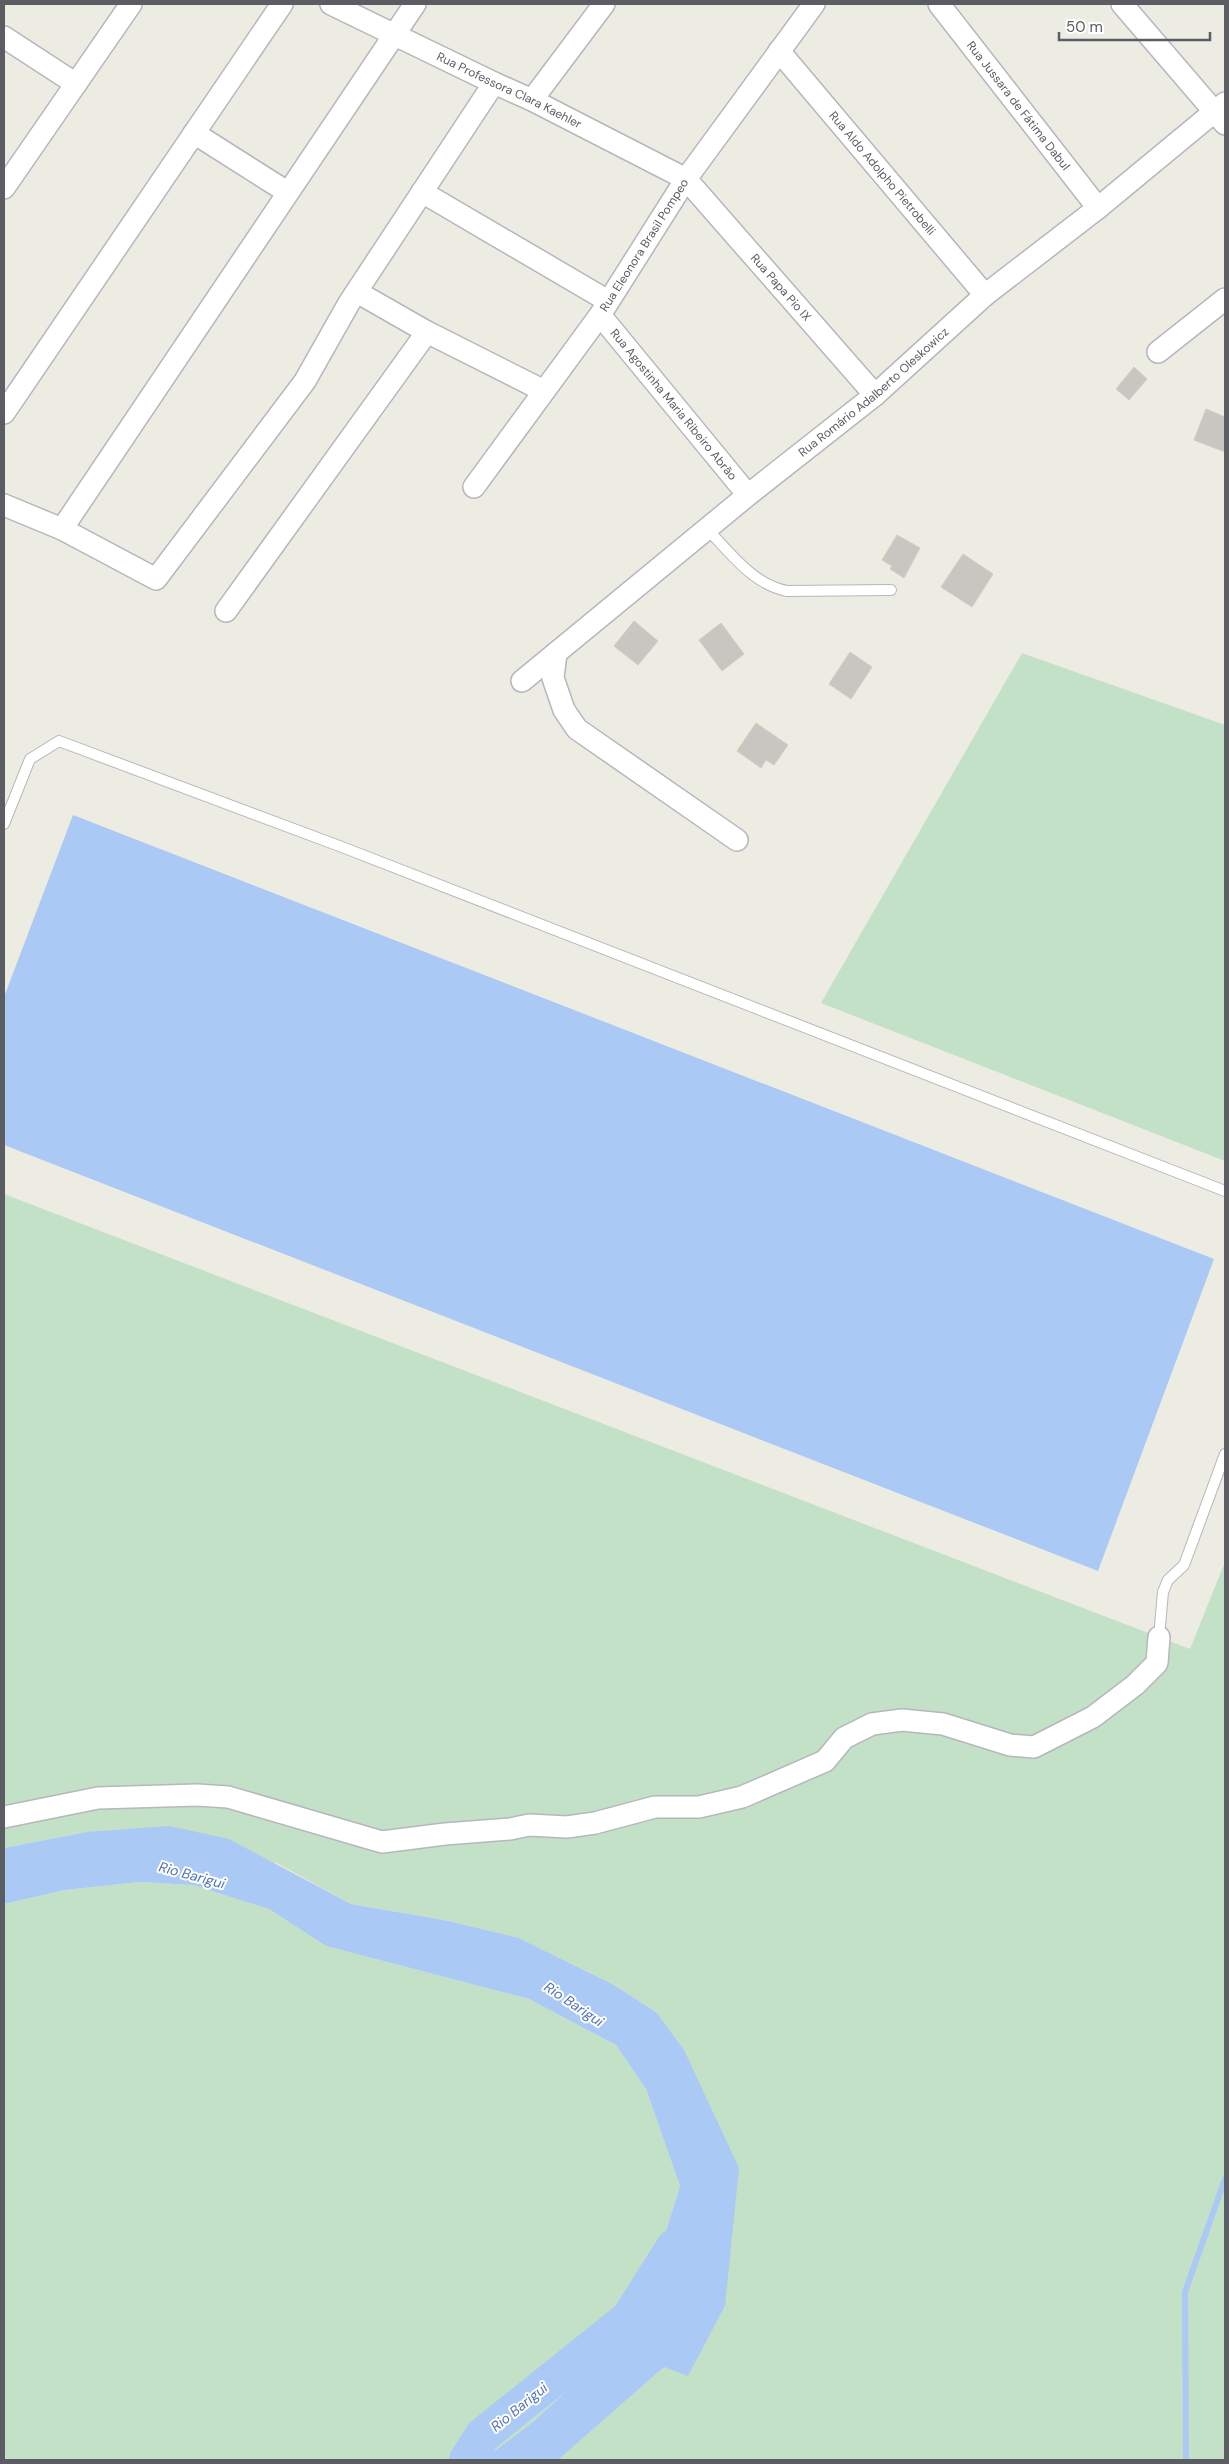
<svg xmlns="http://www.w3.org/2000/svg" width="1229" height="2464" font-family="'DM Sans',sans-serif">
  <rect width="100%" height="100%" fill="#ecece3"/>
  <path fill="#c2e1c7" d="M1022,653L1225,725V1161L821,1003Z
    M4,1194L1190,1649L1225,1562V2460H558L664,2367L688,2375L725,2306L656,2012L614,1985L519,1938L449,1921L351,1904L277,1863L87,1832L4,1848Z
    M139,1882L193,1885L269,1909L326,1946L529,1999L616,2045L646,2089L680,2186L636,2327L534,2421L483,2460H4V1904L65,1890Z"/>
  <path fill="#abc9f5" d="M73,815L1214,1259L1098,1571L4,1145V997Z
    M169,1826L229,1839L351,1904L449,1921L519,1938L614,1985L656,2012L684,2050L739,2168L725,2306L688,2376L664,2367L558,2460H483L534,2421L636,2327L680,2186L646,2089L616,2045L529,1999L326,1946L269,1909L193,1885L139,1882L65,1890L4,1904V1848L87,1832Z"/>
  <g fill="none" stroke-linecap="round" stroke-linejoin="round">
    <path stroke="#abc9f5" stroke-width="6" d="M1186,2460L1185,2292L1225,2179"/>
    <path stroke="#abc9f5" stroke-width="36" d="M467,2460L483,2435L629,2318L674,2247"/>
  </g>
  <path fill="#c8c6c0" stroke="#d0cec2" d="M1134,367L1147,379L1129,400L1116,389Z
    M1206,409L1225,417V452L1194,440Z
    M897,535L920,548L904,578L890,569L892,566L882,560Z
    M963,554L993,574L972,607L941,587Z
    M634,621L658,641L638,665L614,646Z
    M721,623L744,654L722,671L699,640Z
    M850,652L872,667L851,699L829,684Z
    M756,723L788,745L774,765L766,760L761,768L737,751Z"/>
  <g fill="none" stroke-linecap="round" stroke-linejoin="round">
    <g stroke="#b6b7bc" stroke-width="12">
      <path id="service" d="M707,529C731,553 752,584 787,591L891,590
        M4,824L30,759L59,741L342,847L1225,1191
        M1159,1637L1163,1592L1168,1580L1184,1565L1225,1454"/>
    </g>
    <g stroke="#b6b7bc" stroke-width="24">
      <g id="minor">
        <path id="s1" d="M331,4L494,83L532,100L686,179L875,395"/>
        <path id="s2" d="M939,4L1098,208"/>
        <path d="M1122,4L1225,124"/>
        <path d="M4,37L76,84"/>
        <path id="s3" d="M779,51L985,295"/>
        <path d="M532,100L604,4"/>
        <path d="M194,133L287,192"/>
        <path d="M4,188L131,4"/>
        <path d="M422,192L608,301"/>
        <path d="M357,292L427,332L544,391"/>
        <path id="s4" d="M600,315L748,495"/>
        <path d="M1158,352L1225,299"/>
        <path d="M4,413L282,4"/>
        <path id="s5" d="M474,487L600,315L686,179L814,4"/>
        <path d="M4,505L62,529L156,579L305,381L349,303L494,83"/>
        <path d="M62,529L415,4"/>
        <path d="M226,611L427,332"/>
        <path d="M556,653L553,678L564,710L577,729L737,840"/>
        <path id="s6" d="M522,681L748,495L875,395L985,295L1098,208L1225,103"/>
        <path d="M4,1817L98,1798L197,1795L228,1797L382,1842L445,1834L510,1829L529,1825L567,1827L595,1823L655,1807H699L742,1797L825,1761L844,1738L872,1724L902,1720L943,1724L1010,1745L1034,1747L1093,1717L1135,1685L1157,1663L1159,1637"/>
      </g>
    </g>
    <use href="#service" stroke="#fff" stroke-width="10"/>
    <use href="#minor" stroke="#fff" stroke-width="21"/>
  </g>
  <g text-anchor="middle" stroke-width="4" stroke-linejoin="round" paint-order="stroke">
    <g font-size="12" fill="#5b5d62" stroke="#fff">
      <text dy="4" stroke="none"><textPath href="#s1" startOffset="198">Rua Professora Clara Kaehler</textPath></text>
      <text dy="4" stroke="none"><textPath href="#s2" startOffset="129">Rua Jussara de Fátima Dabul</textPath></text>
      <text dy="4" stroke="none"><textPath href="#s3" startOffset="160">Rua Aldo Adolpho Pietrobelli</textPath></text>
      <text dy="4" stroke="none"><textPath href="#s5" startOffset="296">Rua Eleonora Brasil Pompeo</textPath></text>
      <text dy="4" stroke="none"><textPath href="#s1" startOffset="540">Rua Papa Pio IX</textPath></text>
      <text dy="4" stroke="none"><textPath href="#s6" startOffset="455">Rua Romário Adalberto Oleskowicz</textPath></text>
      <text dy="4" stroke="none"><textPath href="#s4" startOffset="116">Rua Agostinha Maria Ribeiro Abrão</textPath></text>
    </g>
    <g font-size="14" font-style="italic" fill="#5172b5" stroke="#fff">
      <text transform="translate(192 1875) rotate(15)" y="5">Rio Barigui</text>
      <text transform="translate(574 2004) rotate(34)" y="5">Rio Barigui</text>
      <text transform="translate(519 2407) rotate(-39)" y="5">Rio Barigui</text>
    </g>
  </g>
  <rect width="1229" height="2464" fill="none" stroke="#5b5d62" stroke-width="10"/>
  <path d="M1059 32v8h151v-8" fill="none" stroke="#5b5d62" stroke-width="2.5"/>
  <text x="1066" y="32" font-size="15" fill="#5b5d62" stroke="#ffffff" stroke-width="4" paint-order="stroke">50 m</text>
</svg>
